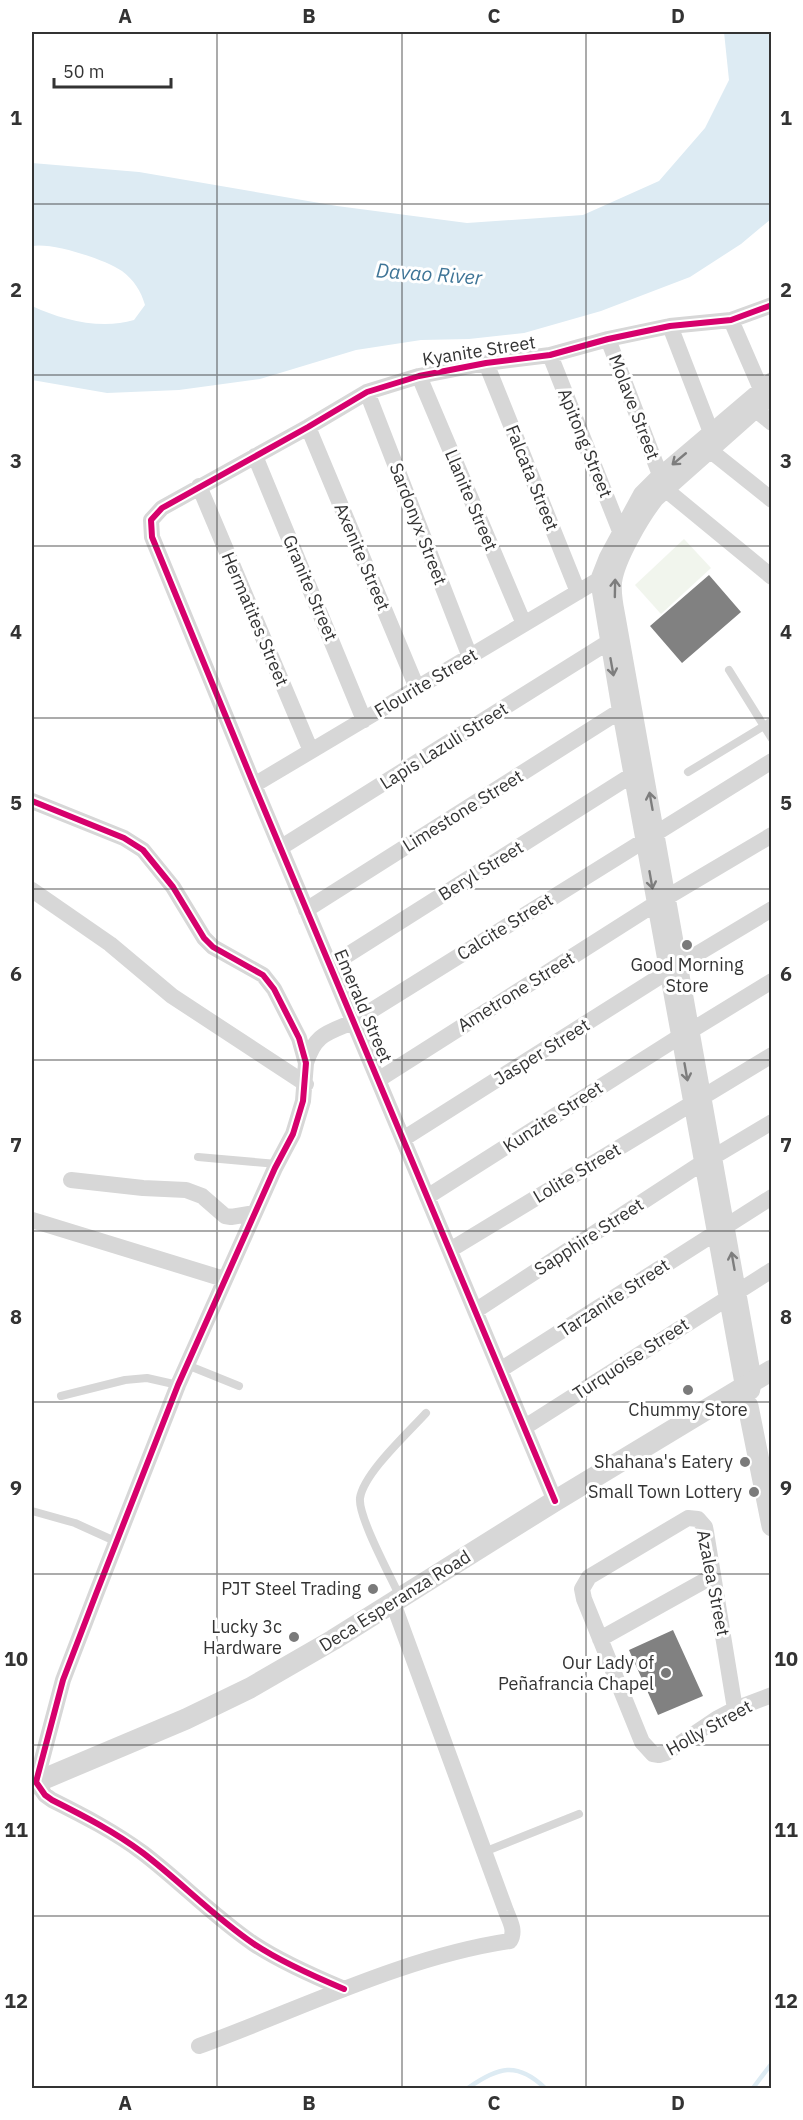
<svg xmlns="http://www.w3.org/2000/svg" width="803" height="2120" font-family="'IBM Plex Sans',sans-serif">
  <rect width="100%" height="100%" fill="#fff"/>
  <path fill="#f1f5ed" d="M684,539L711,568L661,614L635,585Z"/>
  <path fill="#ddebf3" d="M724,32H771V219L741,244L690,277L601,311L524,333L469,339L421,340L356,350L260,379L179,390L107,393L32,380V306C62,320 101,330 134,320L145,305C141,291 134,280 122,271C104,259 52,242 32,246V163L139,172L337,206L467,223L583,215L659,181L705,128L729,80Z"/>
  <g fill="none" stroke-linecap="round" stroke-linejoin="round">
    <path stroke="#ddebf3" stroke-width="4.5" d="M468,2088C498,2067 517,2061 545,2088
      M753,2088L772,2063"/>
  </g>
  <path fill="#818181" d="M709,575L741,612L682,663L650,626Z
    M673,1630L703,1696L658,1715L629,1650Z"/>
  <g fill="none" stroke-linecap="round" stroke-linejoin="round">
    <path stroke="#d7d7d7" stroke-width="8" d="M729,670L772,739
      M688,772L772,721
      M198,1157L277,1164
      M187,1365L239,1386
      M61,1396L125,1380L147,1378L178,1385
      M32,1511L75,1523L117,1542
      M400,1597C391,1577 358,1517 360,1498C364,1473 408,1433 426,1413
      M484,1852L579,1814"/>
    <path stroke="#d7d7d7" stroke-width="16" d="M731,320L764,396
      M670,326L714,440
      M608,339L660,475
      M550,355L620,531
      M486,363L578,592
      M419,376L524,624
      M367,392L470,657
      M747,403L772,423
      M308,427L417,688
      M702,444L772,500
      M255,456L364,720
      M199,486L311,751
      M665,489L772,577
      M254,785L598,580
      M32,801L124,838L143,850L173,887L204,938L213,947L263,975L274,989L299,1038L306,1063L303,1101L293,1134L275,1168L178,1385L96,1594L63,1680L36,1782L45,1795L52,1800C84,1816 115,1832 143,1853C181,1882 214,1917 254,1944C281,1962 313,1976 344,1989
      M280,848L607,643
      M32,890L110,944L172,996L306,1084
      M669,896L772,835
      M306,910L620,711
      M330,966L632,775
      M692,1030L772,981
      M306,1063C315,1034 327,1033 353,1022L772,761
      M378,1080L655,904
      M403,1139L667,972L772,909
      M715,1156L772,1122
      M71,1180L143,1188L186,1190L202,1196L225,1216L231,1217L255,1213
      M427,1197L679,1037
      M32,1220L224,1279
      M450,1250L772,1055
      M475,1311L702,1163
      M500,1370L772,1197
      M752,1391L754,1381L617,614C615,604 613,593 614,582C617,559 642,517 656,499L772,396
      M745,1397L620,711L598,580L607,557L641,494L660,475L772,380
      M525,1427L772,1270
      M555,1501L254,785L152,537L151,520L162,508L308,427L367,392L419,376L486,363L550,355L608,339L670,326L731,320L772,305
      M600,1639L713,1576
      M735,1709L706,1532L705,1527L698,1519L688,1518L589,1577L582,1589L584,1599L642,1742L653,1754L659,1755L666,1753L718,1718L735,1709L772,1695
      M199,2046C301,2009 403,1957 510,1941C516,1931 510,1921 506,1911L393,1603"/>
    <path stroke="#d7d7d7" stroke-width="21" d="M748,1406L772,1526
      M32,1784L186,1719L250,1688L333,1640L555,1501L772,1370"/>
    <g stroke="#fff" stroke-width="10">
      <path id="cycleway" d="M32,801L124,838L143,850L173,887L204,938L213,947L263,975L274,989L299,1038L306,1063L303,1101L293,1134L275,1168L178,1385L96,1594L63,1680L36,1782L45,1795L52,1800C84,1816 115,1832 143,1853C181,1882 214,1917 254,1944C281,1962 313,1976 344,1989
        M555,1501L254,785L152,537L151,520L162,508L308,427L367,392L419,376L486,363L550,355L608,339L670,326L731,320L772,305"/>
    </g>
    <use href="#cycleway" stroke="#d6006c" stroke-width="6"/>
  </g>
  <defs><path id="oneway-shaft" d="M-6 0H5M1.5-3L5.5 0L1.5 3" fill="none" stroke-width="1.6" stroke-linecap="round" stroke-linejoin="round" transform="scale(1.5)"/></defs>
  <g stroke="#7d7d7d">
    <use href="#oneway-shaft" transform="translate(679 459) rotate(140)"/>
    <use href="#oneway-shaft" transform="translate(615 588) rotate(-89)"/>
    <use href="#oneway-shaft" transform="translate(612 667) rotate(80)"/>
    <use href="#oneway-shaft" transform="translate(651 801) rotate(-100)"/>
    <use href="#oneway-shaft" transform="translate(651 880) rotate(80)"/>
    <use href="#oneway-shaft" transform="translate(686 1072) rotate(80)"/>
    <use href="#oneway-shaft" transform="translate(733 1261) rotate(-100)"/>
  </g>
  <path fill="none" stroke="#333" stroke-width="1.5" stroke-opacity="0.55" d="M217,32V2088M402,32V2088M586,32V2088M32,204H772M32,375H772M32,546H772M32,718H772M32,889H772M32,1060H772M32,1231H772M32,1402H772M32,1574H772M32,1745H772M32,1916H772"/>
  <g fill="#7a7a7a" stroke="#fff" stroke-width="2">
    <circle cx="687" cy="945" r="6"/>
    <circle cx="688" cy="1390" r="6"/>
    <circle cx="745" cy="1462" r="6"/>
    <circle cx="754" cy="1492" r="6"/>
    <circle cx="373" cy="1589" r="6"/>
    <circle cx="294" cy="1637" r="6"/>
    <circle cx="666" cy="1673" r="6"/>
  </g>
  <g text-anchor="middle" stroke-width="6" stroke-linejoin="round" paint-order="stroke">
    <g font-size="18" fill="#333" stroke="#fff">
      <text transform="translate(479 351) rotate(-9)" y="6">Kyanite Street</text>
      <text transform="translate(634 407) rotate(69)" y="6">Molave Street</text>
      <text transform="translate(585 443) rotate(68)" y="6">Apitong Street</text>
      <text transform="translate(532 478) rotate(68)" y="6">Falcata Street</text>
      <text transform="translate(471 500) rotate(67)" y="6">Llanite Street</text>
      <text transform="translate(418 524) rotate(69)" y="6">Sardonyx Street</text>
      <text transform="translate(362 557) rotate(67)" y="6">Axenite Street</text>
      <text transform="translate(310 588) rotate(67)" y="6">Granite Street</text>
      <text transform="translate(255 619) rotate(67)" y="6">Hermatites Street</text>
      <text transform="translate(426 683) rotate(-31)" y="6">Flourite Street</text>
      <text transform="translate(444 746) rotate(-32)" y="6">Lapis Lazuli Street</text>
      <text transform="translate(463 811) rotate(-32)" y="6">Limestone Street</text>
      <text transform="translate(481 871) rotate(-32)" y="6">Beryl Street</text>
      <text transform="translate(505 927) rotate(-32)" y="6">Calcite Street</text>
      <text transform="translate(516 992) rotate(-32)" y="6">Ametrone Street</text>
      <text transform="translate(363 1006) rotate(67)" y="6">Emerald Street</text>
      <text transform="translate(542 1052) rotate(-32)" y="6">Jasper Street</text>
      <text transform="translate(553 1117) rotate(-33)" y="6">Kunzite Street</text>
      <text transform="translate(577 1173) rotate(-31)" y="6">Lolite Street</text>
      <text transform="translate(589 1237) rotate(-33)" y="6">Sapphire Street</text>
      <text transform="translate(614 1298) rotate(-33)" y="6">Tarzanite Street</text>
      <text transform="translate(631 1359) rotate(-33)" y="6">Turquoise Street</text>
      <text transform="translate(713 1583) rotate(79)" y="6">Azalea Street</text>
      <text transform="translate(395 1601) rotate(-32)" y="6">Deca Esperanza Road</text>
      <text transform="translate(709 1728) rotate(-29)" y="6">Holly Street</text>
    </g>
    <g font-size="18" fill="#333" stroke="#fff" text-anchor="end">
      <text x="687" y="971" text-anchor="middle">Good Morning<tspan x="687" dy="21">Store</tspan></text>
      <text x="688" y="1416" text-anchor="middle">Chummy Store</text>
      <text x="733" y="1468">Shahana's Eatery</text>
      <text x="742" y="1498">Small Town Lottery</text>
      <text x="361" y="1595">PJT Steel Trading</text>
      <text x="282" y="1633">Lucky 3c<tspan x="282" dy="21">Hardware</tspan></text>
      <text x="654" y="1669">Our Lady of<tspan x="654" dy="21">Peñafrancia Chapel</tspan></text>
    </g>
    <g font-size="20" font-style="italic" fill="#3f7597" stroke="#fff">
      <text transform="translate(429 274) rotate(4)" y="7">Davao River</text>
    </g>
  </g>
  <rect width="803" height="2120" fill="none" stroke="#ffffff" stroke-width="66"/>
  <path d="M54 78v9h117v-9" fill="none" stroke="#333333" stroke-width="3"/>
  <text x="63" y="78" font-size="18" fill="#333333" stroke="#ffffff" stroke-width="4.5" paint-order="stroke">50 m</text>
  <rect x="33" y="33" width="737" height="2054" fill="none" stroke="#333" stroke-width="2"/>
  <g font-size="20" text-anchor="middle" font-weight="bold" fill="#333">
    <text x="125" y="23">A</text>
    <text x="309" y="23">B</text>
    <text x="494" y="23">C</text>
    <text x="678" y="23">D</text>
    <text x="16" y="125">1</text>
    <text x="786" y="125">1</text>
    <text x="16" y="297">2</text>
    <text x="786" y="297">2</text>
    <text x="16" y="468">3</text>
    <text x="786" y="468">3</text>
    <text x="16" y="639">4</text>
    <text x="786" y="639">4</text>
    <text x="16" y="810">5</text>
    <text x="786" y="810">5</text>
    <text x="16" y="981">6</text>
    <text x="786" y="981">6</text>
    <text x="16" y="1152">7</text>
    <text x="786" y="1152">7</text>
    <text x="16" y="1324">8</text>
    <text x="786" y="1324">8</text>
    <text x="16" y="1495">9</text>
    <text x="786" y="1495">9</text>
    <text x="16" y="1666">10</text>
    <text x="786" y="1666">10</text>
    <text x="16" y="1837">11</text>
    <text x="786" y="1837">11</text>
    <text x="16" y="2008">12</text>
    <text x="786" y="2008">12</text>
    <text x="125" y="2110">A</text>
    <text x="309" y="2110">B</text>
    <text x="494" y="2110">C</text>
    <text x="678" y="2110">D</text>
  </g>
</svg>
